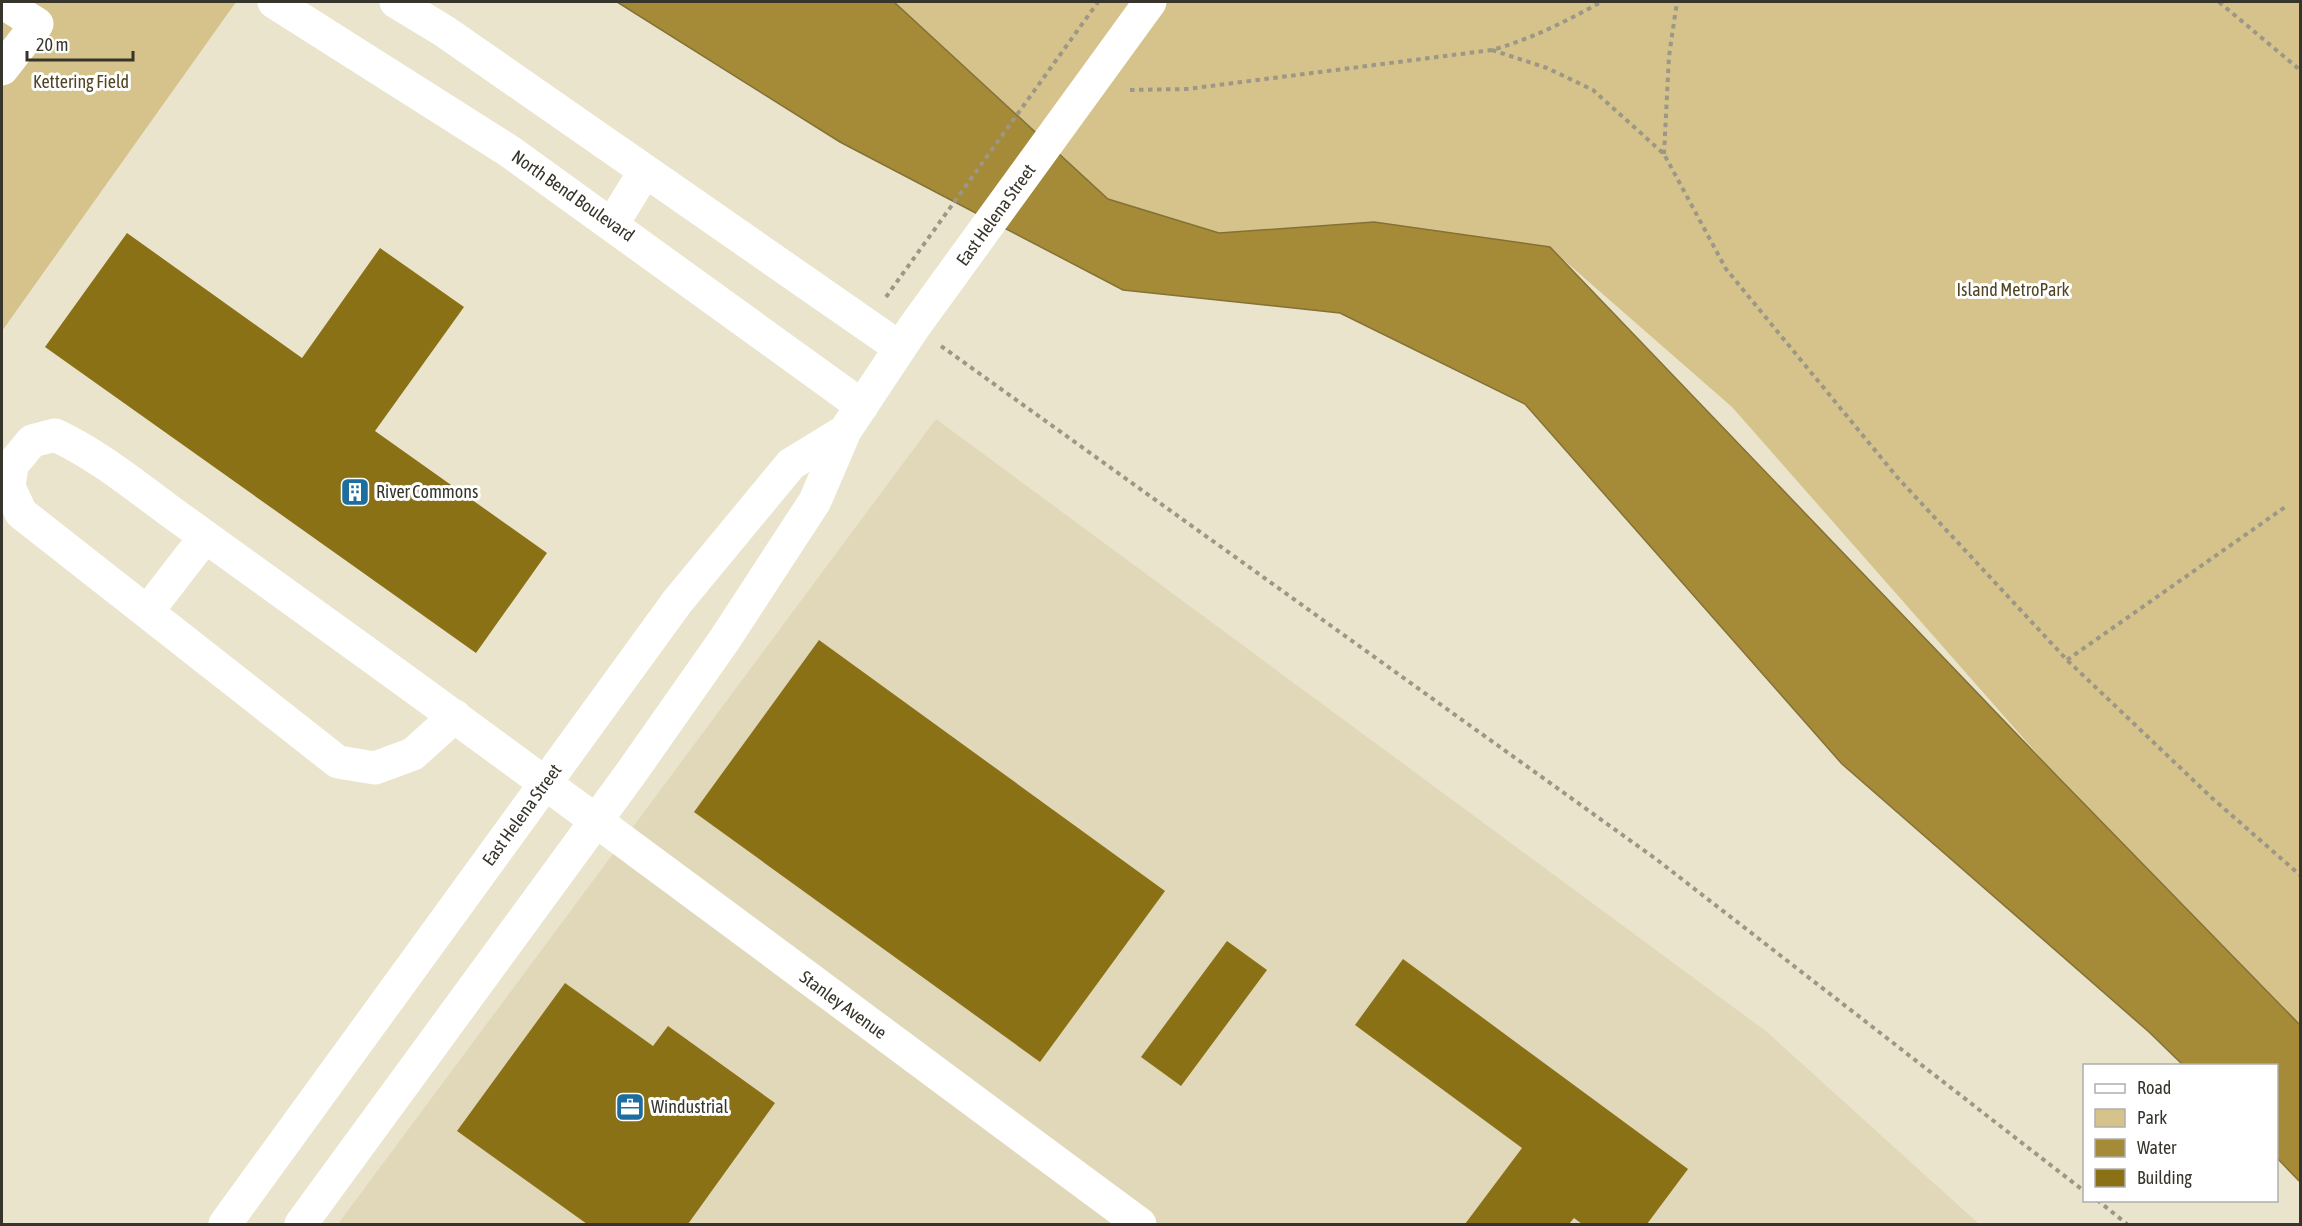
<svg xmlns="http://www.w3.org/2000/svg" width="2302" height="1226" font-family="'Asap Condensed',sans-serif">
  <rect width="100%" height="100%" fill="#ebe4cc"/>
  <path fill="#e1d7b9" d="M936,419L1767,1032L1979,1224H338Z"/>
  <path fill="#d6c38b" d="M2,2H236L2,331Z
    M894,2H2300V1025L2054,773L1732,407L1550,248L1374,222L1219,233L1108,199Z"/>
  <path fill="#a58b38" stroke="#847134" stroke-width="1.5" d="M617,2H894L1108,199L1219,233L1374,222L1550,247L2054,773L2300,1025V1182L2277,1158L2276,1066L2183,1065L2149,1032L1842,764L1525,404L1340,313L1123,290L840,142Z"/>
  <path fill="#8a7115" d="M127,233L302,358L380,248L464,307L375,431L547,553L476,653L45,347Z
    M819,640L1165,891L1040,1062L694,812Z
    M1227,941L1267,970L1181,1086L1141,1057Z
    M1403,959L1688,1169L1647,1224H1582L1574,1218L1569,1224H1465L1522,1148L1355,1025Z
    M565,983L653,1046L668,1026L775,1103L688,1224H587L457,1131Z"/>
  <g fill="none" stroke-linecap="round" stroke-linejoin="round">
    <path stroke="#9c9786" stroke-width="4" stroke-dasharray="4.5 4.5" stroke-linecap="butt" d="M2219,2L2300,70
      M1492,50L1547,68L1593,90L1664,154L1726,269L1897,477L2067,660L2212,798L2300,875
      M1130,90L1187,89L1492,50C1531,39 1565,22 1601,2
      M1664,154L1669,56L1677,2
      M886,297L1098,2
      M941,346L1656,859L2084,1191
      M2067,660L2288,505
      M2097,1200L2127,1224"/>
    <path stroke="#fff" stroke-width="33" d="M274,2L509,151L862,406
      M396,2L444,31L900,348
      M2,69L37,24L2,2
      M613,223L645,171
      M147,612L205,537
      M455,716L413,754L375,768L338,762L21,513L9,487L12,465L32,441L55,435C100,456 138,488 178,517C244,565 310,612 375,659C632,845 885,1036 1140,1224
      M225,1224L677,602L791,464L845,431
      M301,1224L631,773L725,639L815,501L845,431L914,327L1150,2"/>
  </g>
  <defs>
    <g id="building-square" transform="scale(1.5)"><rect x="-9" y="-9" width="18" height="18" rx="4" fill="#1d6d9f" stroke="#fff"/><path d="M-4-6H4V6H1V3H-1V6H-4ZM-2.5-4.3h1.7v1.8h-1.7ZM.8-4.3h1.7v1.8H.8ZM-2.5-1h1.7V.8h-1.7ZM.8-1h1.7V.8H.8Z" fill="#fff"/></g>
    <g id="office-square" transform="scale(1.5)"><rect x="-9" y="-9" width="18" height="18" rx="4" fill="#1d6d9f" stroke="#fff"/><path d="M-6-3h4V-5.5h4V-3h4V5H-6ZM-1-4.5V-3h2v-1.5ZM-6 0V1H6V0Z" fill="#fff"/></g>
  </defs>
  <g fill-rule="evenodd">
    <use href="#building-square" x="355" y="492"/>
    <use href="#office-square" x="630" y="1107"/>
  </g>
  <g text-anchor="middle" stroke-width="6" stroke-linejoin="round" paint-order="stroke">
    <g font-size="18" fill="#504421" stroke="#fff">
      <text x="81" y="88">Kettering Field</text>
      <text x="2013" y="296">Island MetroPark</text>
    </g>
    <g font-size="18" fill="#37342b" stroke="#fff">
      <text transform="translate(573 196) rotate(35)" y="6">North Bend Boulevard</text>
      <text transform="translate(996 215) rotate(-54)" y="6">East Helena Street</text>
      <text transform="translate(522 815) rotate(-54)" y="6">East Helena Street</text>
      <text transform="translate(843 1005) rotate(36)" y="6">Stanley Avenue</text>
    </g>
    <g font-size="18" fill="#37342b" stroke="#fff" text-anchor="start">
      <text x="376" y="498">River Commons</text>
      <text x="651" y="1113">Windustrial</text>
    </g>
  </g>
  <rect width="2302" height="1226" fill="none" stroke="#37342b" stroke-width="6"/>
  <rect x="2083" y="1064" width="195" height="138" fill="#ffffff" stroke="#afaeaa" stroke-width="1.5"/>
  <rect x="2095" y="1084" width="30" height="9" fill="#ffffff" stroke="#afaeaa" stroke-width="1.5"/>
  <text x="2137" y="1094" font-size="18" fill="#37342b">Road</text>
  <rect x="2095" y="1109" width="30" height="18" fill="#d6c38b" stroke="#afaeaa" stroke-width="1.5"/>
  <text x="2137" y="1124" font-size="18" fill="#37342b">Park</text>
  <rect x="2095" y="1139" width="30" height="18" fill="#a58b38" stroke="#afaeaa" stroke-width="1.5"/>
  <text x="2137" y="1154" font-size="18" fill="#37342b">Water</text>
  <rect x="2095" y="1169" width="30" height="18" fill="#8a7115" stroke="#afaeaa" stroke-width="1.5"/>
  <text x="2137" y="1184" font-size="18" fill="#37342b">Building</text>
  <path d="M27 51v9h106v-9" fill="none" stroke="#37342b" stroke-width="3"/>
  <text x="36" y="51" font-size="18" fill="#37342b" stroke="#ffffff" stroke-width="4.5" paint-order="stroke">20 m</text>
</svg>
